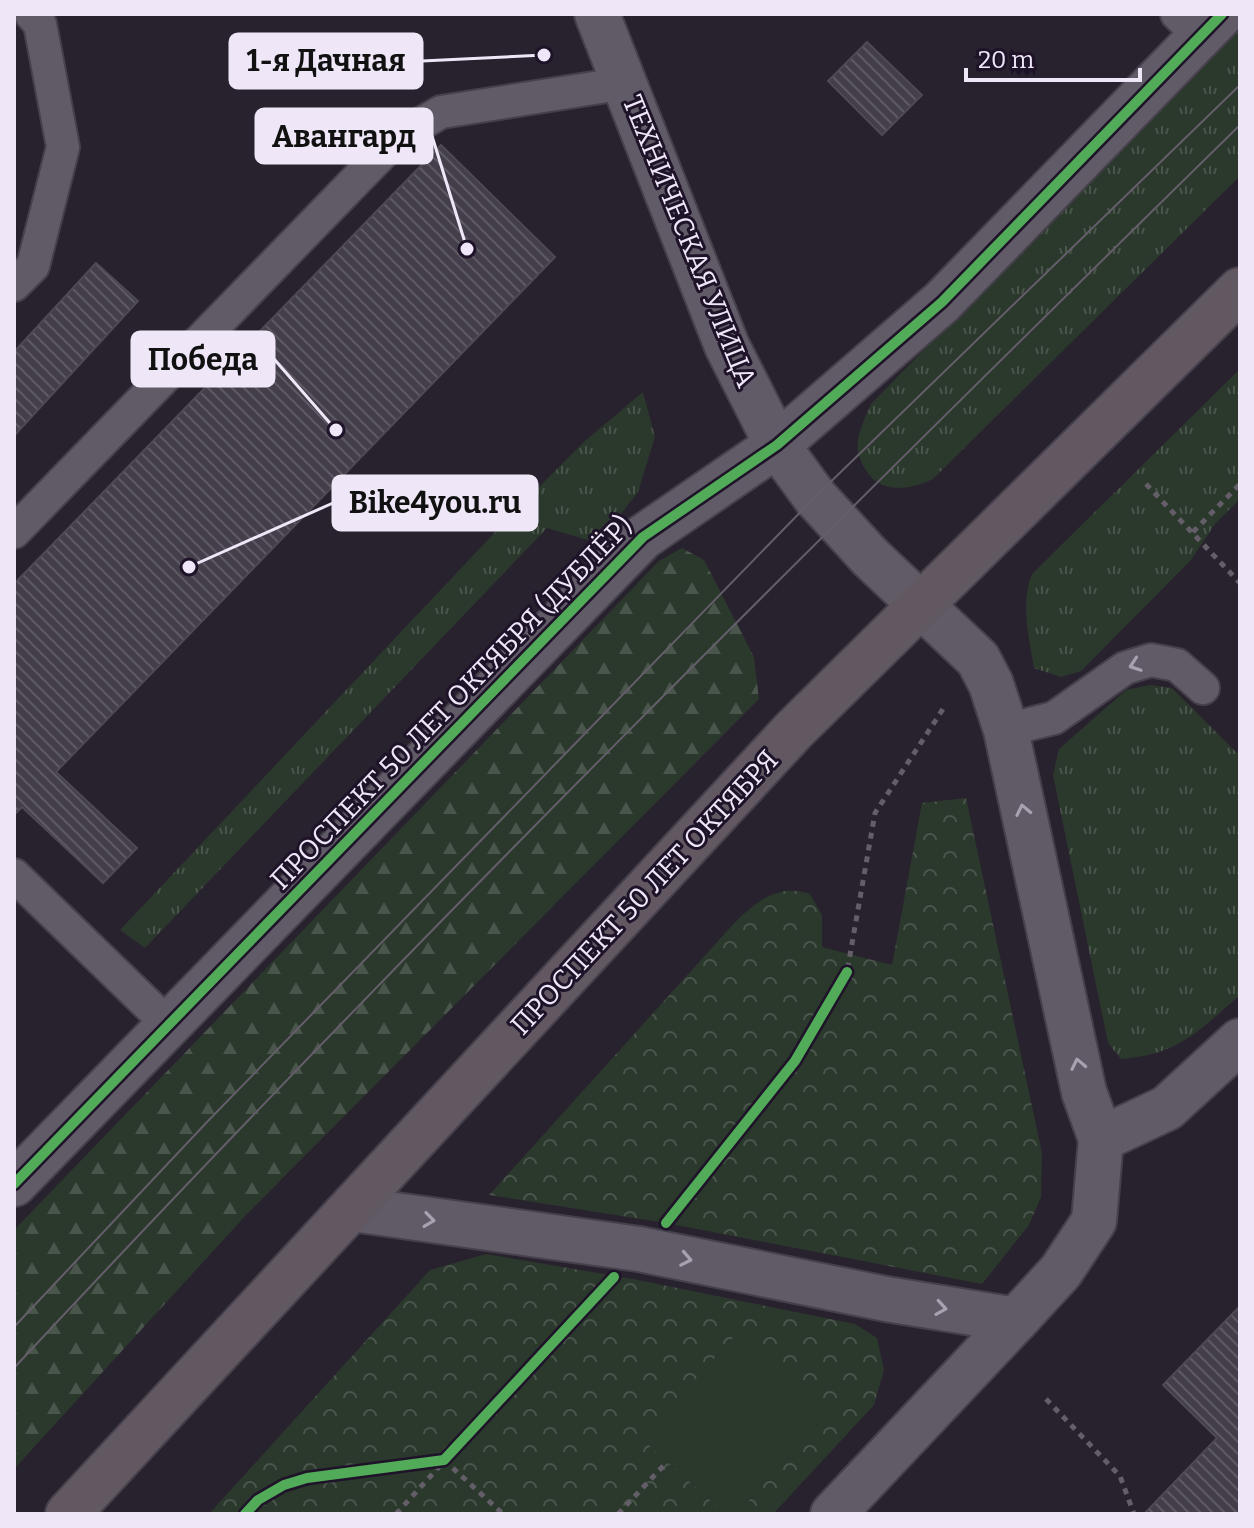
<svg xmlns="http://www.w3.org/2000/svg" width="1254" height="1528" font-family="Bitter,serif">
  <defs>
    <pattern id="grass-tufts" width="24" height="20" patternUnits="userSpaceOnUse" patternTransform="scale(2)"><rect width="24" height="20" fill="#2b382c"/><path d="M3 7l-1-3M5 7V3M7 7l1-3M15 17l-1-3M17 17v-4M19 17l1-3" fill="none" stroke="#4a554b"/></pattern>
    <pattern id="forest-firs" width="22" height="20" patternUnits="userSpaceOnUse" patternTransform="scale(2)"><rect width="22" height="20" fill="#2b382c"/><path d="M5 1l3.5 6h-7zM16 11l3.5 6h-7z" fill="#4a554b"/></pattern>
    <pattern id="park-crowns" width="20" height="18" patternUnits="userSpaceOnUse" patternTransform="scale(2)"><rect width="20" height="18" fill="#2b382c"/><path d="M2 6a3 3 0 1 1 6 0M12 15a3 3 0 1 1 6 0" fill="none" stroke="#4a554b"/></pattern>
    <pattern id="building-back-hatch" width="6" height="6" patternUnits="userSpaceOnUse" patternTransform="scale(2)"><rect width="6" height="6" fill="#433e49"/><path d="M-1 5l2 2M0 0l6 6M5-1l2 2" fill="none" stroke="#5e5a64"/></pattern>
  </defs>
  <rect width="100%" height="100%" fill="#28222e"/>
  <path fill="url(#grass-tufts)" d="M1240,26V176L933,479C901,494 869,493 858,452C855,437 865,418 871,404Z
    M1240,369V499L1215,524L1191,560L1081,671L1061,677L1034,668C1029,637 1020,604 1032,574Z
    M643,392L655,437L638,492L598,543L547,528L145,948L120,930L514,512L585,441Z
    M1150,685L1172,688L1240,756V995C1197,1032 1180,1054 1121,1059L1108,1043L1053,775L1059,749L1126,690Z"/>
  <path fill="url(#forest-firs)" d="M682,548L704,560L754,657L759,699L247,1214L14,1469V1230L659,561Z"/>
  <path fill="url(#park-crowns)" d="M966,798L1042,1153L1041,1197L1029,1225L982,1284L666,1223L489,1195L737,920C759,899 780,884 810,894L822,915V947L892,965L922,803Z
    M486,1254L633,1279L855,1324L877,1338L884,1370L874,1405L773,1514H209L430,1270Z"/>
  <path fill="#2b382c" d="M739,1331L829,1412L737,1514H725L642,1439Z"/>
  <path fill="url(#building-back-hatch)" stroke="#4e4954" stroke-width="2" d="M867,42L922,95L882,135L828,81Z
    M441,145L555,257L56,772L137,848L103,883L22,807L14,815V584Z
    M96,263L138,301L14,436V352Z
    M1240,1306V1514H1144L1217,1438L1163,1385Z"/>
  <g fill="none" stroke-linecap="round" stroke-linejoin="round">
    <g stroke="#45404b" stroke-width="36">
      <path id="lane" d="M1177,14L1200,36
        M14,285L33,266L63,147L40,24L31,14
        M14,532L398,137L441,112L626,83
        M1006,730L1054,718L1125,668L1151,660L1177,665L1203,688
        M14,875L169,1025"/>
    </g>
    <g stroke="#45404b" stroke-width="48">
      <path id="street" d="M1101,1139L1167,1108L1240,1041
        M14,1184L643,537L777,445
        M833,1514L1016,1320"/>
    </g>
    <g stroke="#45404b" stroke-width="48">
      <path id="secondary" d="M777,445L942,302L1222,14
        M352,1209L639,1249L886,1299L1016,1320L1061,1271L1094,1221L1101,1139L1084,1092L1006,730L991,684L978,659L870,557L815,497L777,445L727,346L597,14"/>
    </g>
    <g stroke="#45404b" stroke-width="48">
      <path id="primary" d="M68,1514L793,731L1240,290"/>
    </g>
    <path stroke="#635e68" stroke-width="5" stroke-dasharray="6 6" stroke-linecap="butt" d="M1146,484L1240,583
      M1193,532L1240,484
      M682,1203L795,1061L847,972L875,813L943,709
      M1046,1399L1120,1476L1134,1514
      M444,1460L503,1514
      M396,1514L595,1296
      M618,1514L667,1462"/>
    <use href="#lane" stroke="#605b66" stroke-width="32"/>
    <use href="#street" stroke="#605b66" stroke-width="44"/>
    <use href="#secondary" stroke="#605b66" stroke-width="44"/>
    <use href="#primary" stroke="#615862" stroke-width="44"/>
    <path stroke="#645e6a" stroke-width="2" d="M14,1327L207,1122L815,497L1240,85
      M14,1368C411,942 825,532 1240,125"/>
    <g stroke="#1f132a" stroke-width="15">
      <path id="cycleway" d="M14,1184L643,537L777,445L942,302L1222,14
        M666,1223L795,1061L847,972
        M245,1514L258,1500L284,1485L307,1478L444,1460L614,1277"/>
    </g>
    <use href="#cycleway" stroke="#51ab58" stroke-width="10"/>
  </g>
  <defs><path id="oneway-chevron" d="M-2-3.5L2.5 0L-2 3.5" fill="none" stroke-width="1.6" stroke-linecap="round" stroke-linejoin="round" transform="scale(2)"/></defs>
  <g stroke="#a8a1af">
    <use href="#oneway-chevron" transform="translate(1135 665) rotate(161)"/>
    <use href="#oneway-chevron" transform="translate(1023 810) rotate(-102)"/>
    <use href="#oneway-chevron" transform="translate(1078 1064) rotate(-102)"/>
    <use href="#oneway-chevron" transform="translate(429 1220) rotate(8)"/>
    <use href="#oneway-chevron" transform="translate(686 1259) rotate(11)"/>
    <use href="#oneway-chevron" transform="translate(941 1308) rotate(9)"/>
  </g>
  <g text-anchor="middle" stroke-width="6" stroke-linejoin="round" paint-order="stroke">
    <g font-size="28" fill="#efe7f8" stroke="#1f132a">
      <text transform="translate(690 241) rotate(68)" y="10">ТЕХНИЧЕСКАЯ УЛИЦА</text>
      <text transform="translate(451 702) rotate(-46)" y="10">ПРОСПЕКТ 50 ЛЕТ ОКТЯБРЯ (ДУБЛЁР)</text>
      <text transform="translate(644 892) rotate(-47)" y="10">ПРОСПЕКТ 50 ЛЕТ ОКТЯБРЯ</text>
    </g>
  </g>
  <path fill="none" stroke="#efe7f8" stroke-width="3" d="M544 55L422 61M467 249L432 136M336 430L274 359M189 567L333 503"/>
  <g fill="#efe7f8" stroke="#1f132a" stroke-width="3">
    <circle cx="544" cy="55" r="8"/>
    <circle cx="467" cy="249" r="8"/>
    <circle cx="336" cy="430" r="8"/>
    <circle cx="189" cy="567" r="8"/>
  </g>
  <g fill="#efe7f8" stroke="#efe7f8" stroke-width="3">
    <rect x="230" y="34" width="192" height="54" rx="8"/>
    <rect x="256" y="109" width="176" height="54" rx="8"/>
    <rect x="132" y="332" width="142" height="54" rx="8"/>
    <rect x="333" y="476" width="204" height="54" rx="8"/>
  </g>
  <g font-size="30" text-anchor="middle" font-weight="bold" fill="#111">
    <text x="326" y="71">1-я Дачная</text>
    <text x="344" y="147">Авангард</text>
    <text x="203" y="370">Победа</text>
    <text x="435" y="513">Bike4you.ru</text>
  </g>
  <rect width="1254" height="1528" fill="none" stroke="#efe7f8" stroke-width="32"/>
  <path d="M966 68v12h174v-12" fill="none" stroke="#efe7f8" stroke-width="4"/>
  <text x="978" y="68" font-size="24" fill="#efe7f8" stroke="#1f132a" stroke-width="6" paint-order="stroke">20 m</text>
</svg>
